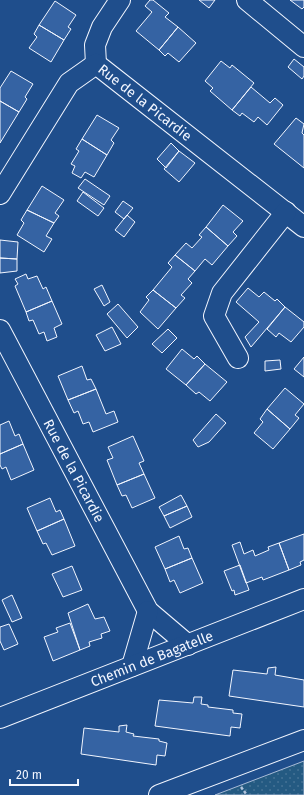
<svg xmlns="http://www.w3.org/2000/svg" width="304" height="795" font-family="'Fira Sans',sans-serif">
  <defs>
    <pattern id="grass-dots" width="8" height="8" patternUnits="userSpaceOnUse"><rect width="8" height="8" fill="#245a82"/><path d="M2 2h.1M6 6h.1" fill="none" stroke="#447295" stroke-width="1.8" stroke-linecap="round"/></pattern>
  </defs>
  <rect width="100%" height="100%" fill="#1f4e8c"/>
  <path fill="url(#grass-dots)" stroke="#a8bbd7" d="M304,761V795H215Z"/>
  <path fill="#3563a3" stroke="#f2f6ff" d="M150,0H153L169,13L165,17L178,27L159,50L136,31L152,12L145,6Z
    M199,0H215L209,8Z
    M290,0H304V7L302,9Z
    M55,1L76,15L68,27L71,29L64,40L39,25Z
    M39,25L64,40L51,62L29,48L37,37L34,34Z
    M178,27L196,43L179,62L168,53L165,56L159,50Z
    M294,59L304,67V76L302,79L288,67Z
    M221,61L230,68L232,65L254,83L232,110L210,91L213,88L205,81Z
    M11,71L33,84L25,97L27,99L19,112L0,101V88Z
    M251,87L270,103L275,98L283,105L267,125L258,117L254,122L242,113L240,116L232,110Z
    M0,101L19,112L0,143Z
    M97,115L119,128L111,140L114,143L107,155L82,139Z
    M296,118L304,124L302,133L304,135V168L274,144Z
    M82,139L107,155L94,177L85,172L81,178L72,173L75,166L71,164L79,151L76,149Z
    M171,143L179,151L166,168L157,159Z
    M179,151L195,163L179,182L164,169Z
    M85,179L110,196L104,205L78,188Z
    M42,186L64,200L55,213L59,216L54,223L27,210Z
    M83,192L104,208L98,216L77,201Z
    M123,201L133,208L124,219L115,212Z
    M223,205L243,221L233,232L237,236L228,246L206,227Z
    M27,210L54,223L46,236L52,239L44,252L17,235L24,223L21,220Z
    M127,215L135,222L124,237L115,230Z
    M206,227L228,246L212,265L205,259L195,271L175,255L186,243L192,248L202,237L199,235Z
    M0,240L18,242L17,259L0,258Z
    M175,255L195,271L188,279L192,283L181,295L185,298L176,308L153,290L172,267L168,263Z
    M0,258L17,259V271L0,273Z
    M26,274L28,279L37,276L43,289L46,287L52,301L26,312L15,286L18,284L15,279Z
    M102,285L110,302L104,306L94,289Z
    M248,288L259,297L264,292L275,301L277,299L285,307L251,347L245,337L259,322L236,302Z
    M153,290L176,308L158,329L140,312L149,300L146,297Z
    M52,301L62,324L54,328L57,337L47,341L44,332L39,334L33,320L29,321L26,312Z
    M118,304L138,327L127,338L107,314Z
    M285,307L304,322V327L291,342L279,333L276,337L267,329Z
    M112,327L121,344L105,351L96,335Z
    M168,329L177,338L162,353L152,344Z
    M182,349L194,359L197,356L205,364L186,385L166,369Z
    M304,357V377L294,369Z
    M280,360L281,369L265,371V361Z
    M205,364L227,382L210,401L199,392L196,394L186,385Z
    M82,366L87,380L91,379L96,389L68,400L58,376Z
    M285,388L304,404L295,415L299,418L290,429L267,409Z
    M96,389L106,414L114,411L118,422L93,432L89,422L83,424L78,411L74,413L68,400Z
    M267,409L290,429L273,449L254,433L263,422L260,419Z
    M216,414L226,423L209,442L198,447L193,440Z
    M9,421L15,436L19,434L23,444L0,454V425Z
    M133,436L144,461L139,463L144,474L117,485L107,460L113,458L108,447Z
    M23,444L34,470L11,480L6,467L2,469L0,465V454Z
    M144,474L155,498L132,508L126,495L122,496L117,485Z
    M181,495L187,506L164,516L159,507Z
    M50,498L56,512L60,510L64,519L37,531L27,508Z
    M187,506L192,517L170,528L164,516Z
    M64,519L75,546L52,555L46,543L43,544L37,531Z
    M304,534V560L300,562L301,565L289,570L279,543Z
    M179,536L184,549L188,548L192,558L165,569L155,547Z
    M240,542L244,554L253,550L255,556L269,550L268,547L279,543L289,570L263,580L262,577L246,583L232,545Z
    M192,558L203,583L180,593L174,580L170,582L165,569Z
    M240,565L249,590L235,595L234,590L232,591L224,571Z
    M72,566L82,590L63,597L52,574Z
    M12,595L22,618L12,622L2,600Z
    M88,604L95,619L104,617L110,631L101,634L102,638L89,642L90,646L80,650L68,613Z
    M70,623L80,650L53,661L44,637L58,632L56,628Z
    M9,624L18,644L4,650L0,641V627Z
    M276,667L275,675L304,680V707L229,696L233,670L267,674L268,668Z
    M194,697H202L201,704L208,705V707L233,710V713L242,714L240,728L231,727L230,736L155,726L159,700L193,703Z
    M127,725L126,732L134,734L133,736L159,739V741L167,743L165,756L157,755L156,765L81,754L84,728L119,732V726Z"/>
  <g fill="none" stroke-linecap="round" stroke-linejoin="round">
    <g stroke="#f2f6ff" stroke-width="22">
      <g id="minor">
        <path d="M247,0L304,47"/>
        <path d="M96,64L95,45L102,27L120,0"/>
        <path id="s1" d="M0,194L69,83L96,64L304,227"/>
        <path id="s2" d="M0,330L148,611L188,645"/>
        <path d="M238,358L214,316L222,293L286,212"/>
        <path d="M132,666L148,611"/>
        <path id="s3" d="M0,718L304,599"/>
        <path d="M159,795L304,740"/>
      </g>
    </g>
    <path stroke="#b3c4dc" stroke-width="2.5" stroke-dasharray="3 2" stroke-linecap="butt" d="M241,787L247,795"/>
    <use href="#minor" stroke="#1f4e8c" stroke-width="20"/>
  </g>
  <g text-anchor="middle" stroke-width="3" stroke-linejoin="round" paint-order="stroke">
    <g font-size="14" fill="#f2f6ff" stroke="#1f4e8c">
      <text dy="5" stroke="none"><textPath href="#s1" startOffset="226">Rue de la Picardie</textPath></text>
      <text dy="5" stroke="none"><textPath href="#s2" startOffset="159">Rue de la Picardie</textPath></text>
      <text dy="5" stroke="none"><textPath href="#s3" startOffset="163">Chemin de Bagatelle</textPath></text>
    </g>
  </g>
  <path d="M10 779v6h68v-6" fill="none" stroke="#f2f6ff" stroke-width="2"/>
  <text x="16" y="779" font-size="12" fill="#f2f6ff" stroke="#1f4e8c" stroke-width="3" paint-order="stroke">20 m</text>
</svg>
